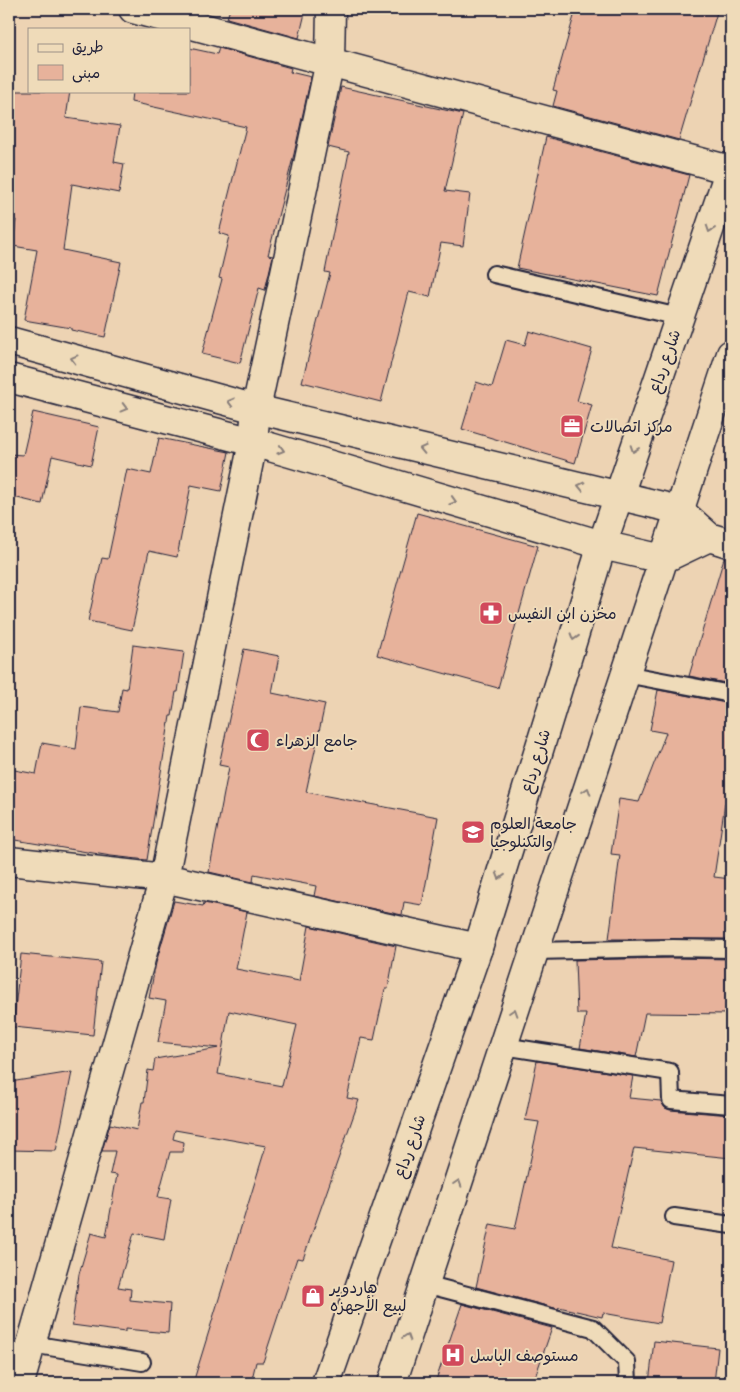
<svg xmlns="http://www.w3.org/2000/svg" width="740" height="1392" font-family="Mynerve,'Playpen Sans Arabic',sans-serif">
  <rect width="100%" height="100%" fill="#edd3b3"/>
  <filter id="ink" filterUnits="userSpaceOnUse"><feTurbulence type="fractalNoise" baseFrequency=".02" numOctaves="2"/><feDisplacementMap in="SourceGraphic" scale="10" xChannelSelector="R" yChannelSelector="G"/><feConvolveMatrix kernelMatrix="1 2 1 2 8 2 1 2 1" color-interpolation-filters="sRGB"/></filter>
  <g filter="url(#ink)">
    <path fill="#e7b29b" stroke="#22223b" fill-rule="evenodd" d="M230,9H306L299,38L227,18Z
      M576,9H718L679,140L553,106L557,91L553,90Z
      M189,48L217,54L219,48L291,68L290,72L311,77L294,154L268,255L273,256L265,290L259,288L240,363L202,354L222,279L219,278L229,236L219,233L246,127L131,102L132,91H189Z
      M341,87L463,114L445,191L470,194L463,246L441,243L430,297L409,292L381,402L302,382L330,273L325,272L349,152L328,147Z
      M9,91H70L66,118L120,126L114,162L124,164L119,193L72,184L63,250L121,262L105,337L71,330V328L24,320L37,250L13,246L16,220H9V160L14,123L9,122Z
      M546,137L689,175L658,296L517,268Z
      M529,331L592,349L577,401L592,405L575,463L462,429L476,382L492,387L506,340L525,345Z
      M33,412L99,427L91,465L52,456L42,504L9,496V454L23,455Z
      M159,438L229,452L221,491L191,485L177,557L149,551L132,630L88,621L102,558L108,559L127,469L151,474Z
      M417,513L538,546L498,688L377,655Z
      M724,558L731,559V684L689,676Z
      M133,645L184,652L178,692H176L172,716H170L147,860L111,856L9,839V769L36,774L42,743L76,749L81,707L118,712L122,688L127,689Z
      M244,649L279,656L272,693L325,704L306,792L438,817L422,905L404,902L402,915L314,896L316,886L254,874L253,882L209,872L229,767L219,765Z
      M658,690L731,704V786L728,803H725L714,877L731,879V939H609L620,855L611,854L619,799L639,802L666,733L650,730Z
      M174,901L203,906L204,903L247,912L236,969L299,981L309,926L396,946L388,989H385L374,1040L361,1038L347,1098L359,1100L303,1259L297,1258L263,1362H256L251,1383H193L266,1146L175,1130L173,1139L184,1142L183,1152H170L158,1197L171,1199L164,1239L134,1233L118,1287L131,1289L130,1300L170,1304L168,1333L125,1329V1332L72,1325L79,1274L91,1233L106,1237L117,1175L110,1174L115,1151H102L110,1124L137,1130L142,1102H144L148,1070L153,1071L155,1059L219,1048L158,1042L166,1001L149,998L156,963ZM229,1011L297,1025L282,1086L218,1074Z
      M21,954L101,962L93,1035L13,1027Z
      M673,958L731,959V1014L645,1013L636,1057L580,1048L586,1014H577L575,960Z
      M537,1061L633,1076L629,1098L661,1101L665,1108L670,1110L731,1115V1158L634,1148L611,1248L671,1260L659,1323L603,1313L602,1317L559,1307L558,1309L476,1287L490,1224L515,1229L539,1122L525,1120Z
      M72,1072L56,1151L9,1150L10,1082Z
      M462,1304L552,1328L533,1383H435Z
      M654,1341L718,1348L714,1383H649Z"/>
    <g fill="none" stroke-linecap="round" stroke-linejoin="round">
      <g stroke="#22223b" stroke-width="20">
        <path id="lane" d="M494,274L679,317
          M625,674L731,694
          M534,951L673,948L731,949
          M503,1046L670,1072L671,1100L731,1105
          M674,1217L731,1225
          M425,1284L593,1328L627,1362L628,1383
          M31,1344L142,1362"/>
      </g>
      <g stroke="#22223b" stroke-width="31">
        <path id="street" d="M133,9L730,170
          M9,861L164,878L478,948
          M20,1383L164,878L253,442L256,409L330,61L331,9"/>
      </g>
      <g stroke="#22223b" stroke-width="31">
        <path id="secondary" d="M9,341L256,409L679,510L709,537L731,544
          M9,378L253,442L602,545L663,559L709,537
          M326,1383L478,948L602,545L731,166
          M392,1383L731,354"/>
      </g>
      <use href="#lane" stroke="#efdbb9" stroke-width="16"/>
      <use href="#street" stroke="#efdbb9" stroke-width="28"/>
      <use href="#secondary" stroke="#efdbb9" stroke-width="28"/>
    </g>
    <defs><path id="oneway-chevron" d="M-2-3.5L2.5 0L-2 3.5" fill="none" stroke-width="1.6" stroke-linecap="round" stroke-linejoin="round" transform="scale(1.25)"/></defs>
    <g stroke="#887e7a">
      <use href="#oneway-chevron" transform="translate(710 229) rotate(109)"/>
      <use href="#oneway-chevron" transform="translate(74 359) rotate(-165)"/>
      <use href="#oneway-chevron" transform="translate(231 402) rotate(-165)"/>
      <use href="#oneway-chevron" transform="translate(124 408) rotate(15)"/>
      <use href="#oneway-chevron" transform="translate(423 449) rotate(-167)"/>
      <use href="#oneway-chevron" transform="translate(634 449) rotate(109)"/>
      <use href="#oneway-chevron" transform="translate(281 450) rotate(17)"/>
      <use href="#oneway-chevron" transform="translate(581 486) rotate(-167)"/>
      <use href="#oneway-chevron" transform="translate(453 501) rotate(17)"/>
      <use href="#oneway-chevron" transform="translate(574 637) rotate(107)"/>
      <use href="#oneway-chevron" transform="translate(587 791) rotate(-72)"/>
      <use href="#oneway-chevron" transform="translate(500 876) rotate(107)"/>
      <use href="#oneway-chevron" transform="translate(514 1012) rotate(-72)"/>
      <use href="#oneway-chevron" transform="translate(458 1183) rotate(-72)"/>
      <use href="#oneway-chevron" transform="translate(407 1337) rotate(-72)"/>
    </g>
  </g>
  <defs>
    <g id="office-square" transform="scale(1.25)"><rect x="-9" y="-9" width="18" height="18" rx="4" fill="#d1495b" stroke="#efdbb9"/><path d="M-6-3h4V-5.5h4V-3h4V5H-6ZM-1-4.5V-3h2v-1.5ZM-6 0V1H6V0Z" fill="#fff"/></g>
    <g id="pharmacy-square" transform="scale(1.25)"><rect x="-9" y="-9" width="18" height="18" rx="4" fill="#d1495b" stroke="#efdbb9"/><path d="M-2-6h4v4h4v4h-4v4h-4v-4h-4v-4h4Z" fill="#fff"/></g>
    <g id="mosque-square" transform="scale(1.25)"><rect x="-9" y="-9" width="18" height="18" rx="4" fill="#d1495b" stroke="#efdbb9"/><path d="M3.5-4.9A6 6 0 1 0 3.5 4.9A5 5 0 1 1 3.5-4.9Z" fill="#fff"/></g>
    <g id="university-square" transform="scale(1.25)"><rect x="-9" y="-9" width="18" height="18" rx="4" fill="#d1495b" stroke="#efdbb9"/><path d="M0-5L7-2L0 1L-7-2ZM-4 1L0 2.5L4 1V4Q0 6-4 4Z" fill="#fff"/></g>
    <g id="shop-square" transform="scale(1.25)"><rect x="-9" y="-9" width="18" height="18" rx="4" fill="#d1495b" stroke="#efdbb9"/><path d="M-5-2.5h2.3a2.7 3.5 0 0 1 5.4 0H5L5.5 6h-11ZM-1.5-2.5h3a1.5 2.3 0 0 0-3 0Z" fill="#fff"/></g>
    <g id="hospital-square" transform="scale(1.25)"><rect x="-9" y="-9" width="18" height="18" rx="4" fill="#d1495b" stroke="#efdbb9"/><path d="M-5-5h3v3.5h4V-5h3V5h-3V1.5h-4V5h-3Z" fill="#fff"/></g>
  </defs>
  <g fill-rule="evenodd">
    <use href="#office-square" x="572" y="426"/>
    <use href="#pharmacy-square" x="491" y="613"/>
    <use href="#mosque-square" x="258" y="740"/>
    <use href="#university-square" x="473" y="832"/>
    <use href="#shop-square" x="313" y="1296"/>
    <use href="#hospital-square" x="453" y="1355"/>
  </g>
  <g text-anchor="middle" stroke-width="4" stroke-linejoin="round" paint-order="stroke">
    <g font-size="16" fill="#22223b" stroke="#efdbb9">
      <text transform="translate(664 361) rotate(-71)" y="6">شارع رداع</text>
      <text transform="translate(535 761) rotate(-73)" y="6">شارع رداع</text>
      <text transform="translate(409 1146) rotate(-71)" y="6">شارع رداع</text>
    </g>
    <g font-size="16" fill="#22223b" stroke="#efdbb9" text-anchor="start">
      <text x="590" y="432">مركز اتصالات</text>
      <text x="508" y="619">مخزن ابن النفيس</text>
      <text x="276" y="746">جامع الزهراء</text>
      <text x="490" y="829">جامعة العلوم<tspan x="490" dy="18">والتكنلوجيا</tspan></text>
      <text x="330" y="1293">هاردوير<tspan x="330" dy="18">لبيع الأجهزه</tspan></text>
      <text x="470" y="1361">مستوصف الباسل</text>
    </g>
  </g>
  <rect width="740" height="1392" fill="none" stroke="#efdbb9" stroke-width="30"/>
  <rect x="15" y="15" width="710" height="1362" fill="none" stroke="#22223b" stroke-width="2" filter="url(#ink)"/>
  <rect x="28" y="28" width="162" height="65" fill="#efdbb9" stroke="#9d9187"/>
  <rect x="38" y="44" width="25" height="8" fill="#efdbb9" stroke="#9d9187"/>
  <text x="72" y="52" font-size="15" fill="#22223b">طريق</text>
  <rect x="38" y="65" width="25" height="15" fill="#e7b29b" stroke="#9d9187"/>
  <text x="72" y="78" font-size="15" fill="#22223b">مبنى</text>
</svg>
